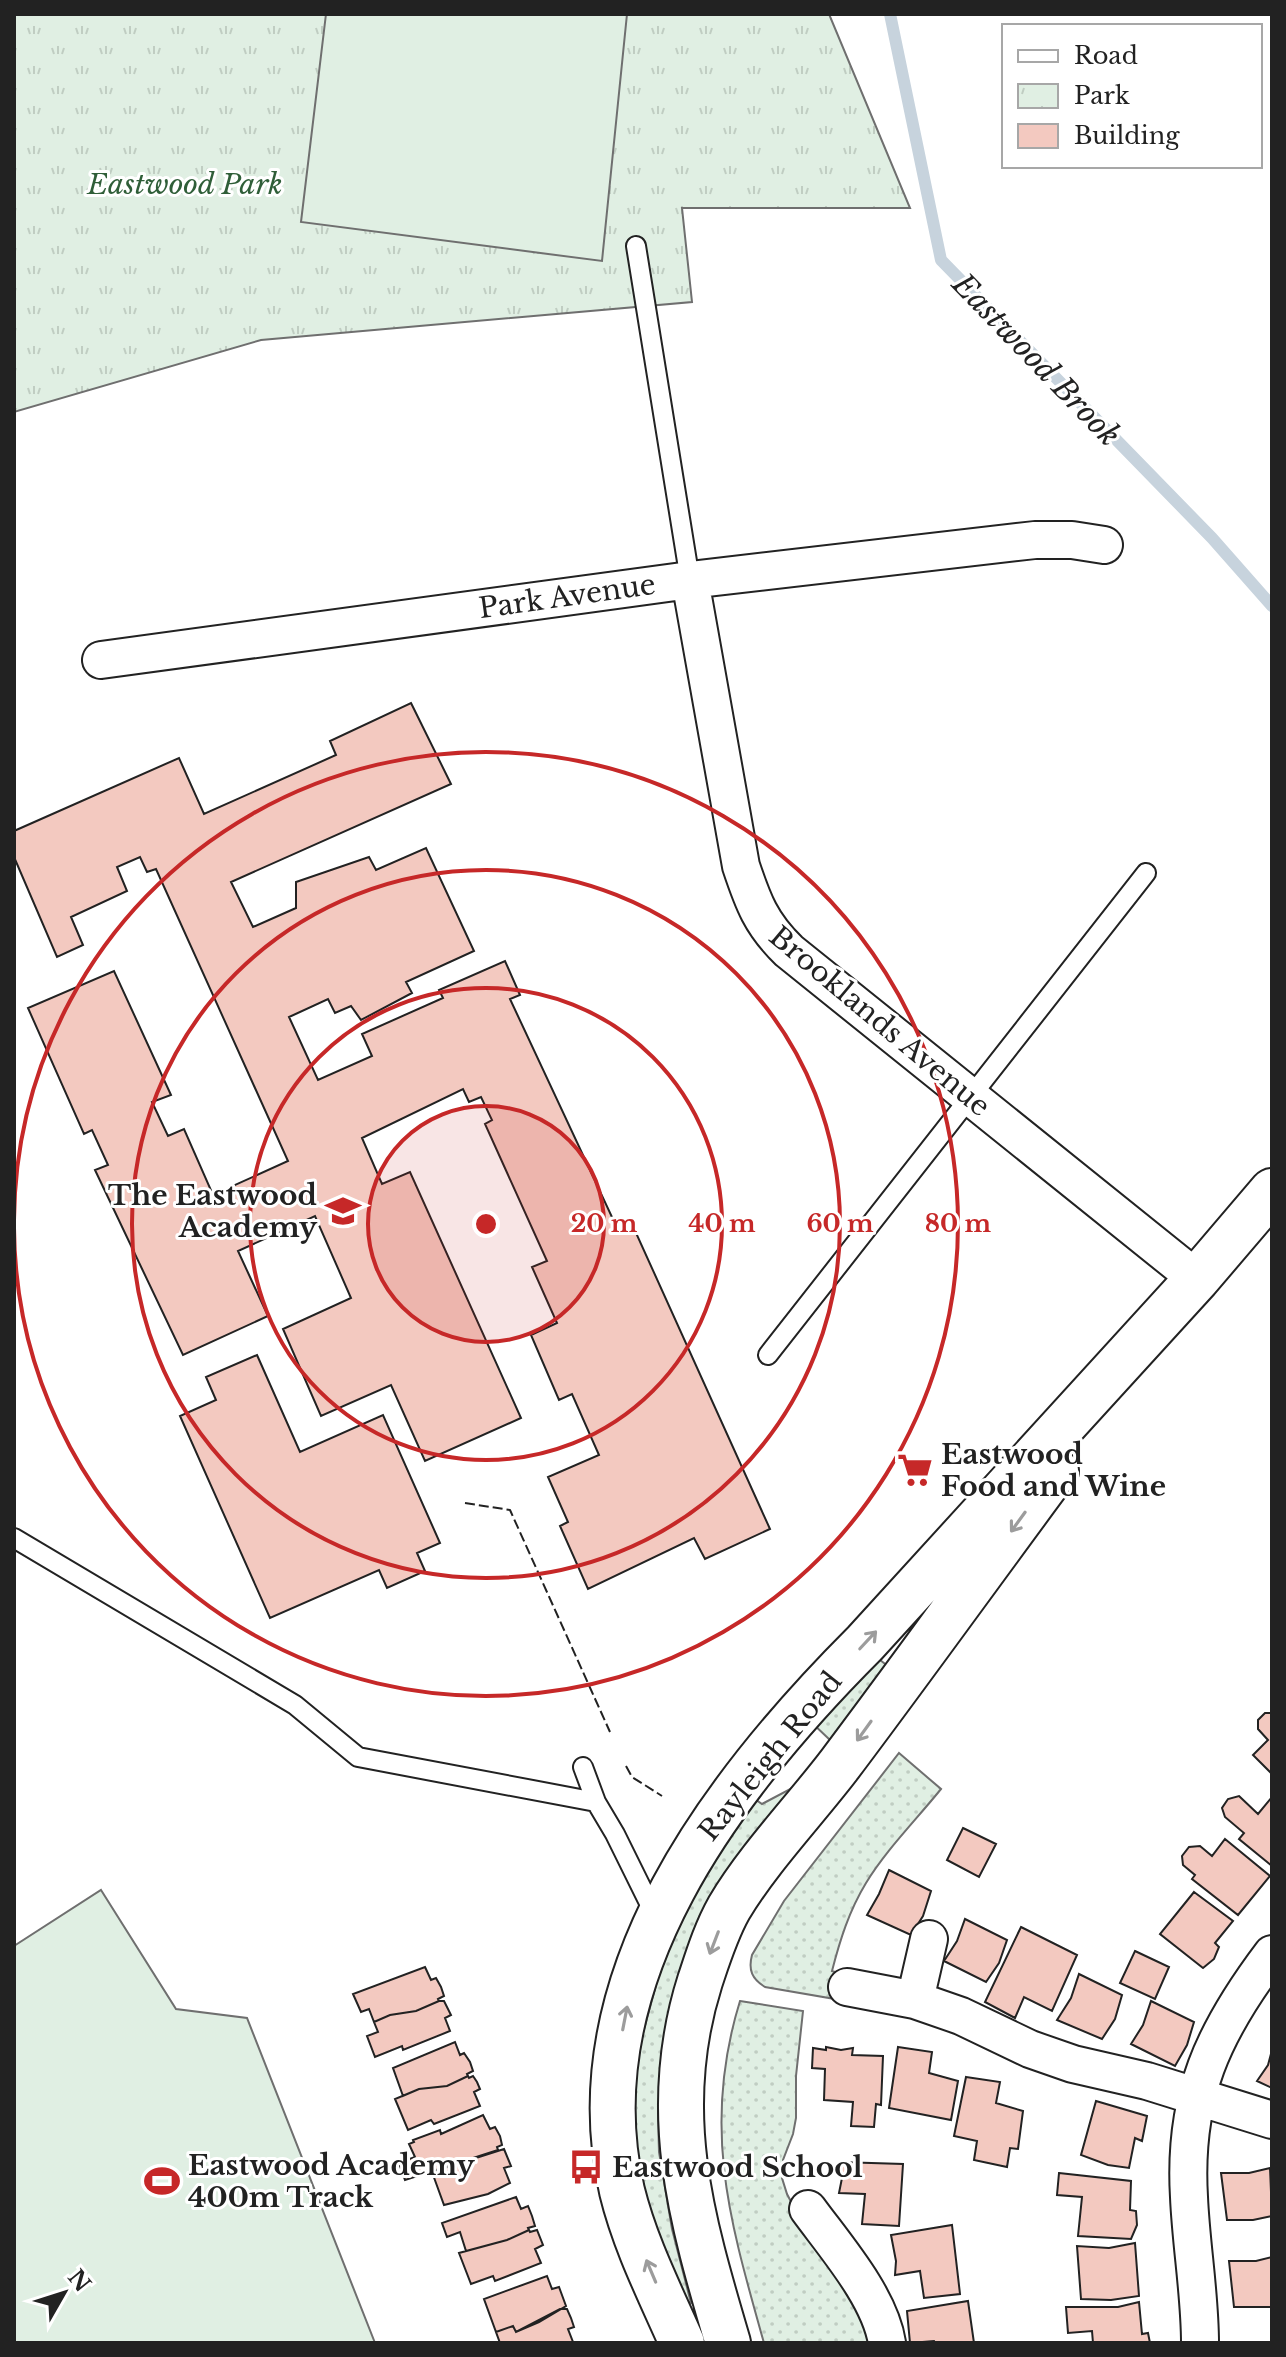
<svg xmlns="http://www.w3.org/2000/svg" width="1286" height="2357" font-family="'Libre Baskerville',serif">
  <defs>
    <pattern id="grass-dots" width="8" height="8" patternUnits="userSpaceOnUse" patternTransform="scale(2)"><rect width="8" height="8" fill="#e0efe3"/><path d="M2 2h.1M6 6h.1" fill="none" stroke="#c0cdc2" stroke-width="1.8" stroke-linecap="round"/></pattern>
    <pattern id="park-tufts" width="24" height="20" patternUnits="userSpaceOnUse" patternTransform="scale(2)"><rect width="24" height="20" fill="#e0efe3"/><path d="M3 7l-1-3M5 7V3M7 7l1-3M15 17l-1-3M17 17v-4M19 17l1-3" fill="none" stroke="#c0cdc2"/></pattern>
  </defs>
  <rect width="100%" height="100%" fill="#fff"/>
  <path fill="url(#grass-dots)" stroke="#6f6f6f" stroke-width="2" d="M880,1660L889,1667L830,1740L810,1721L844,1688Z
    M899,1753L941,1789C916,1820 886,1850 866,1883C849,1911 840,1940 832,1971L841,1974L835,1999L765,1987C752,1979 748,1970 752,1955L784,1901Z
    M794,1787L663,2061L658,2113L659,2152L672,2229L691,2303L685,2301L654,2230L638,2170L633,2119L636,2059L669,1937L749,1795L762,1804Z
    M740,2001L803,2011L796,2076V2118L793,2134L783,2160L782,2178L787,2194L798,2215L866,2311L876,2343H764C730,2222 701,2127 740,2001Z"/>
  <path fill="url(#park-tufts)" stroke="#6f6f6f" stroke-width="2" d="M14,14H829L910,208H682L692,302L261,340L14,412Z"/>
  <path fill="#e0efe3" stroke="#6f6f6f" stroke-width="2" d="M326,14H627L602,261L301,222Z
    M101,1890L176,2009L247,2018L375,2343H14V1946Z"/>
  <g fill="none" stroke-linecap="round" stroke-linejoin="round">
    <path stroke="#c7d3dd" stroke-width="12" d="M890,14L941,260L1212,538L1272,606"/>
  </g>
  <path fill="#f3c9c0" stroke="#222" stroke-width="2" d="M411,703L451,784L231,882L253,927L296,908V882L369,857L376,870L426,848L474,951L406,982L412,993L361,1020L351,1006L335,1013L328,999L289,1017L318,1080L372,1056L362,1034L443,998L439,990L505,961L520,995L510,999L618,1230L632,1224L770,1529L705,1559L694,1538L588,1589L560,1526L568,1522L548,1477L599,1455L572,1394L559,1400L531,1335L557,1323L532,1267L547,1261L485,1124L492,1120L481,1097L469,1102L463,1089L362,1138L382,1184L410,1172L521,1418L425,1461L391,1385L321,1416L283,1329L351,1298L315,1216L238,1251L268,1316L183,1355L95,1170L108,1165L92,1130L84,1134L28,1008L114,971L171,1095L152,1102L168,1136L184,1129L213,1195L288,1161L156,869L147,872L140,857L117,867L127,891L71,917L83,945L57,957L14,857V831L179,758L204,814L336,755L330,741Z
    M257,1355L300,1452L383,1415L440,1543L417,1553L425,1571L387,1588L379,1570L270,1618L180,1416L216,1400L206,1377Z
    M1265,1713H1272V1774L1253,1755L1268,1740L1258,1729V1720Z
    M1239,1796L1258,1814L1272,1797V1866L1239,1839L1244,1833L1225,1817L1222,1808L1228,1799Z
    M963,1828L996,1844L979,1877L947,1860Z
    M1225,1839L1270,1876L1238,1915L1192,1879L1195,1875L1183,1865L1182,1856L1189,1847L1200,1846L1212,1856Z
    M889,1870L931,1891L923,1916L911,1935L867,1915L879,1894Z
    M1194,1892L1233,1921L1215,1943L1219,1947L1214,1959L1203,1968L1160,1934Z
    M965,1919L1007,1940L999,1963L986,1982L944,1961L957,1941Z
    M1021,1927L1077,1955L1052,2011L1024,1997L1015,2018L985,2002Z
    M1135,1951L1169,1967L1155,1999L1120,1983Z
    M425,1967L431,1980L436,1978L441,1987L444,1996L438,1999L439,2001L416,2011L390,2015L374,2022L369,2009L361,2012L353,1994Z
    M1079,1974L1122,1995L1115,2019L1102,2039L1057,2020L1071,1998Z
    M439,2001H444L451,2015L445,2018L450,2031L403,2050L402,2046L375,2057L367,2036L378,2032L374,2022L390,2015L416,2011Z
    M1151,2001L1194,2022L1187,2045L1175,2066L1131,2044L1143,2025Z
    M455,2042L460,2055L464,2053L470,2062L473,2071L467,2074L468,2076L447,2086L419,2089L403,2096L393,2068Z
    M826,2047L841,2050L853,2048L852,2055L883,2056L881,2105L876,2104L874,2127L851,2126L853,2102L824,2100L825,2069L812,2068L813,2048L826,2050Z
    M898,2047L932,2052L929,2073L958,2081L951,2120L889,2108Z
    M1272,2050V2088L1257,2081L1268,2065Z
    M468,2076L469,2078L473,2076L477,2082L480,2089L474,2092L480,2106L434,2124L431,2120L408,2130L395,2099L419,2089L447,2086Z
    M966,2077L1000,2082L996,2103L1023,2111L1018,2149L1010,2148L1007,2167L974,2160L977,2141L954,2136Z
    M1096,2101L1147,2116L1142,2141L1135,2138L1129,2168L1108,2165L1081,2155Z
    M483,2115L490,2129L495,2127L500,2136L502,2145L497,2147L498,2150L405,2180L399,2163L415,2157L409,2144L414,2142L413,2140L440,2130L441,2134Z
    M504,2149L511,2166L504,2168L510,2183L488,2194L444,2205L432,2172Z
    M839,2162L903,2164L899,2226L862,2224L865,2194L839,2193L842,2178Z
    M1270,2168L1272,2216L1253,2220H1227L1221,2173H1249Z
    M1059,2173L1131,2181L1130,2210L1136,2211L1137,2225L1131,2239L1078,2236L1082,2197L1057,2195Z
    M516,2197L521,2209L528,2206L532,2216L535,2226L528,2228L529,2230L507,2240L466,2251L460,2232L447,2237L442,2223Z
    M952,2225L960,2294L924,2298L920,2271L895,2275L896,2261L891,2235Z
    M529,2230L530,2232L537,2230L543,2245L535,2249L541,2263L495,2281L493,2276L471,2284L459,2253L507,2240Z
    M1135,2243L1139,2296L1111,2300L1081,2299L1077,2246L1109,2248Z
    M1272,2257V2307H1234L1229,2261H1256Z
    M547,2276L552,2289L559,2287L566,2306L539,2322L516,2332L513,2326L496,2332L484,2299Z
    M968,2301L974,2343H935L934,2341L910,2343L907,2311Z
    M1139,2302L1142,2334L1148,2333L1150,2343H1093L1092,2331L1068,2333L1066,2307H1118Z
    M560,2309H567L571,2318L574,2327L568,2329L573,2342L500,2343L496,2332L513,2326L516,2332Z"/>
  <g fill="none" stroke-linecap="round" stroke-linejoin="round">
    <g stroke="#222" stroke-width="22">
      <path id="lane" d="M636,246L690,580
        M768,1355L1146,873
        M14,1538L295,1705L358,1757L596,1802L615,1834L656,1917
        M583,1767L596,1802"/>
    </g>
    <g stroke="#222" stroke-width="40">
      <path id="street" d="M690,580L741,866C753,902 761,924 789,951L1197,1279
        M101,660L690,580L1035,540H1072L1104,545
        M847,1987L915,2000L961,2016L1030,2049L1073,2064L1147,2081L1272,2120
        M915,2000L929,1939
        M808,2209C835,2246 880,2297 887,2343
        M1200,2343C1200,2294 1191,2245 1189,2197C1183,2096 1213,2032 1272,1954"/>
    </g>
    <g stroke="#222" stroke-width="48">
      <path id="primary" d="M682,2343C660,2293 635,2244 622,2191C573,1978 725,1783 865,1643L1197,1279L1272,1191
        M728,2343C691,2218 659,2110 700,1981C708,1957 716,1931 729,1908C758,1859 805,1810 840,1764C913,1667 984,1568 1056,1471"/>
    </g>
    <use href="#lane" stroke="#fff" stroke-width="18"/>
    <use href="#street" stroke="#fff" stroke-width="36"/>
    <use href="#primary" stroke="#fff" stroke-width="44"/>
    <path stroke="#222" stroke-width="2" stroke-dasharray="10 4" stroke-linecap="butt" d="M465,1503L510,1510L610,1732
      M626,1766L632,1777L662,1796"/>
  </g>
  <defs><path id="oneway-shaft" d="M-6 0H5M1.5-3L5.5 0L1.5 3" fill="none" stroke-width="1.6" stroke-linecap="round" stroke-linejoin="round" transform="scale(2)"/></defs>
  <g stroke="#9c9c9c">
    <use href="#oneway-shaft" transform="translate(1018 1522) rotate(126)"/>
    <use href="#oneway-shaft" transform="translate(868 1640) rotate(-47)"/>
    <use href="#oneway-shaft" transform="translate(864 1731) rotate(126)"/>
    <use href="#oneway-shaft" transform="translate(714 1943) rotate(111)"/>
    <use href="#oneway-shaft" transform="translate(625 2018) rotate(-79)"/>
    <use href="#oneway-shaft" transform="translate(651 2271) rotate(-113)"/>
  </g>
  <circle cx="486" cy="1224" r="118" fill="#c62828" fill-opacity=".12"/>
  <g fill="none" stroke="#c62828" stroke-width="4">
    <circle cx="486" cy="1224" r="118"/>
    <circle cx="486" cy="1224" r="236"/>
    <circle cx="486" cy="1224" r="354"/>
    <path d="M14 1220A472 472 0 1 1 14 1228"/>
  </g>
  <defs>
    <g id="school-bare" transform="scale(2.76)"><path d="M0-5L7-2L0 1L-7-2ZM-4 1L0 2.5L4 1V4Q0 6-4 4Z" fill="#c62828" stroke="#fff" stroke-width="2.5" paint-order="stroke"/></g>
    <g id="supermarket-bare" transform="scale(2.76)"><path d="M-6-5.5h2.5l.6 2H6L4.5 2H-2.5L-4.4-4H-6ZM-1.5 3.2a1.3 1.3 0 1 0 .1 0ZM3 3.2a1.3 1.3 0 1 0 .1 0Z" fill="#c62828" stroke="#fff" stroke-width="2.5" paint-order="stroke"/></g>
    <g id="bus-bare" transform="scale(2.76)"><path d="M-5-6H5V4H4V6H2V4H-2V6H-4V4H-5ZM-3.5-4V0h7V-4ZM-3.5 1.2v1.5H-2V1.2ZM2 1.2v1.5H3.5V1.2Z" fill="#c62828" stroke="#fff" stroke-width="2.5" paint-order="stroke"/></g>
    <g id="stadium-bare" transform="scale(2.76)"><path d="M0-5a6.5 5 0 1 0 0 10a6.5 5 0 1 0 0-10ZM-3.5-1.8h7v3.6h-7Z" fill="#c62828" stroke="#fff" stroke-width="2.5" paint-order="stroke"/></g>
  </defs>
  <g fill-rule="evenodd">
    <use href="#school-bare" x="343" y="1211"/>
    <use href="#supermarket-bare" x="915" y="1470"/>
    <use href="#bus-bare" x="586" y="2167"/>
    <use href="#stadium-bare" x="162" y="2181"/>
  </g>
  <g text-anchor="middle" stroke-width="6" stroke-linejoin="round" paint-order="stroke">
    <g font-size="28" font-style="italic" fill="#2f5e38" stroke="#fff">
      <text x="185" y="194">Eastwood Park</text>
    </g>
    <g font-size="28" fill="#222" stroke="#fff">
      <text transform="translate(567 596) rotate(-8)" y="10">Park Avenue</text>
      <text transform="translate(880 1021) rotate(40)" y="10">Brooklands Avenue</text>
      <text transform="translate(770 1756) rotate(-51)" y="10">Rayleigh Road</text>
    </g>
    <g font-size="28" font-weight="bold" fill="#222" stroke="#fff" text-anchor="start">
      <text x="317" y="1205" text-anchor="end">The Eastwood<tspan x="317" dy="32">Academy</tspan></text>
      <text x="941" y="1464">Eastwood<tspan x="941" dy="32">Food and Wine</tspan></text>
      <text x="188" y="2175">Eastwood Academy<tspan x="188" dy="32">400m Track</tspan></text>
      <text x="612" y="2177">Eastwood School</text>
    </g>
    <g font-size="30" font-style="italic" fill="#222" stroke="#fff">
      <text transform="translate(1036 360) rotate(46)" y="10">Eastwood Brook</text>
    </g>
  </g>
  <circle cx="486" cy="1224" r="12" fill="#c62828" stroke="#fff" stroke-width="4"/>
  <g font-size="24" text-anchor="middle" font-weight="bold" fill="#c62828" stroke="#fff" stroke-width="6" stroke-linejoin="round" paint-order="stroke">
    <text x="604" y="1232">20 m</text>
    <text x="722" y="1232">40 m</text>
    <text x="840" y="1232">60 m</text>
    <text x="958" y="1232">80 m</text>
  </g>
  <rect width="1286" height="2357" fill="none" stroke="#222222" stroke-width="32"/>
  <rect x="1002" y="24" width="260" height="144" fill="#ffffff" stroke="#a7a7a7" stroke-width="2"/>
  <rect x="1018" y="50" width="40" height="12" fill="#ffffff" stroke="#a7a7a7" stroke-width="2"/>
  <text x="1074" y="64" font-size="24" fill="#222222">Road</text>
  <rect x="1018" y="84" width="40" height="24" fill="url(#park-tufts)" stroke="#a7a7a7" stroke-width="2"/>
  <text x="1074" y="104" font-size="24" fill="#222222">Park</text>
  <rect x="1018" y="124" width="40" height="24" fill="#f3c9c0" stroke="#a7a7a7" stroke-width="2"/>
  <text x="1074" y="144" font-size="24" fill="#222222">Building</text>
  <g transform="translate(64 2293) rotate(51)" stroke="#ffffff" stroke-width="6" paint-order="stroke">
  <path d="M0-6L14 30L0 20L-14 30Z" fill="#222222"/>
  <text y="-12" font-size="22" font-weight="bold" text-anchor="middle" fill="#222222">N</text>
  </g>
</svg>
